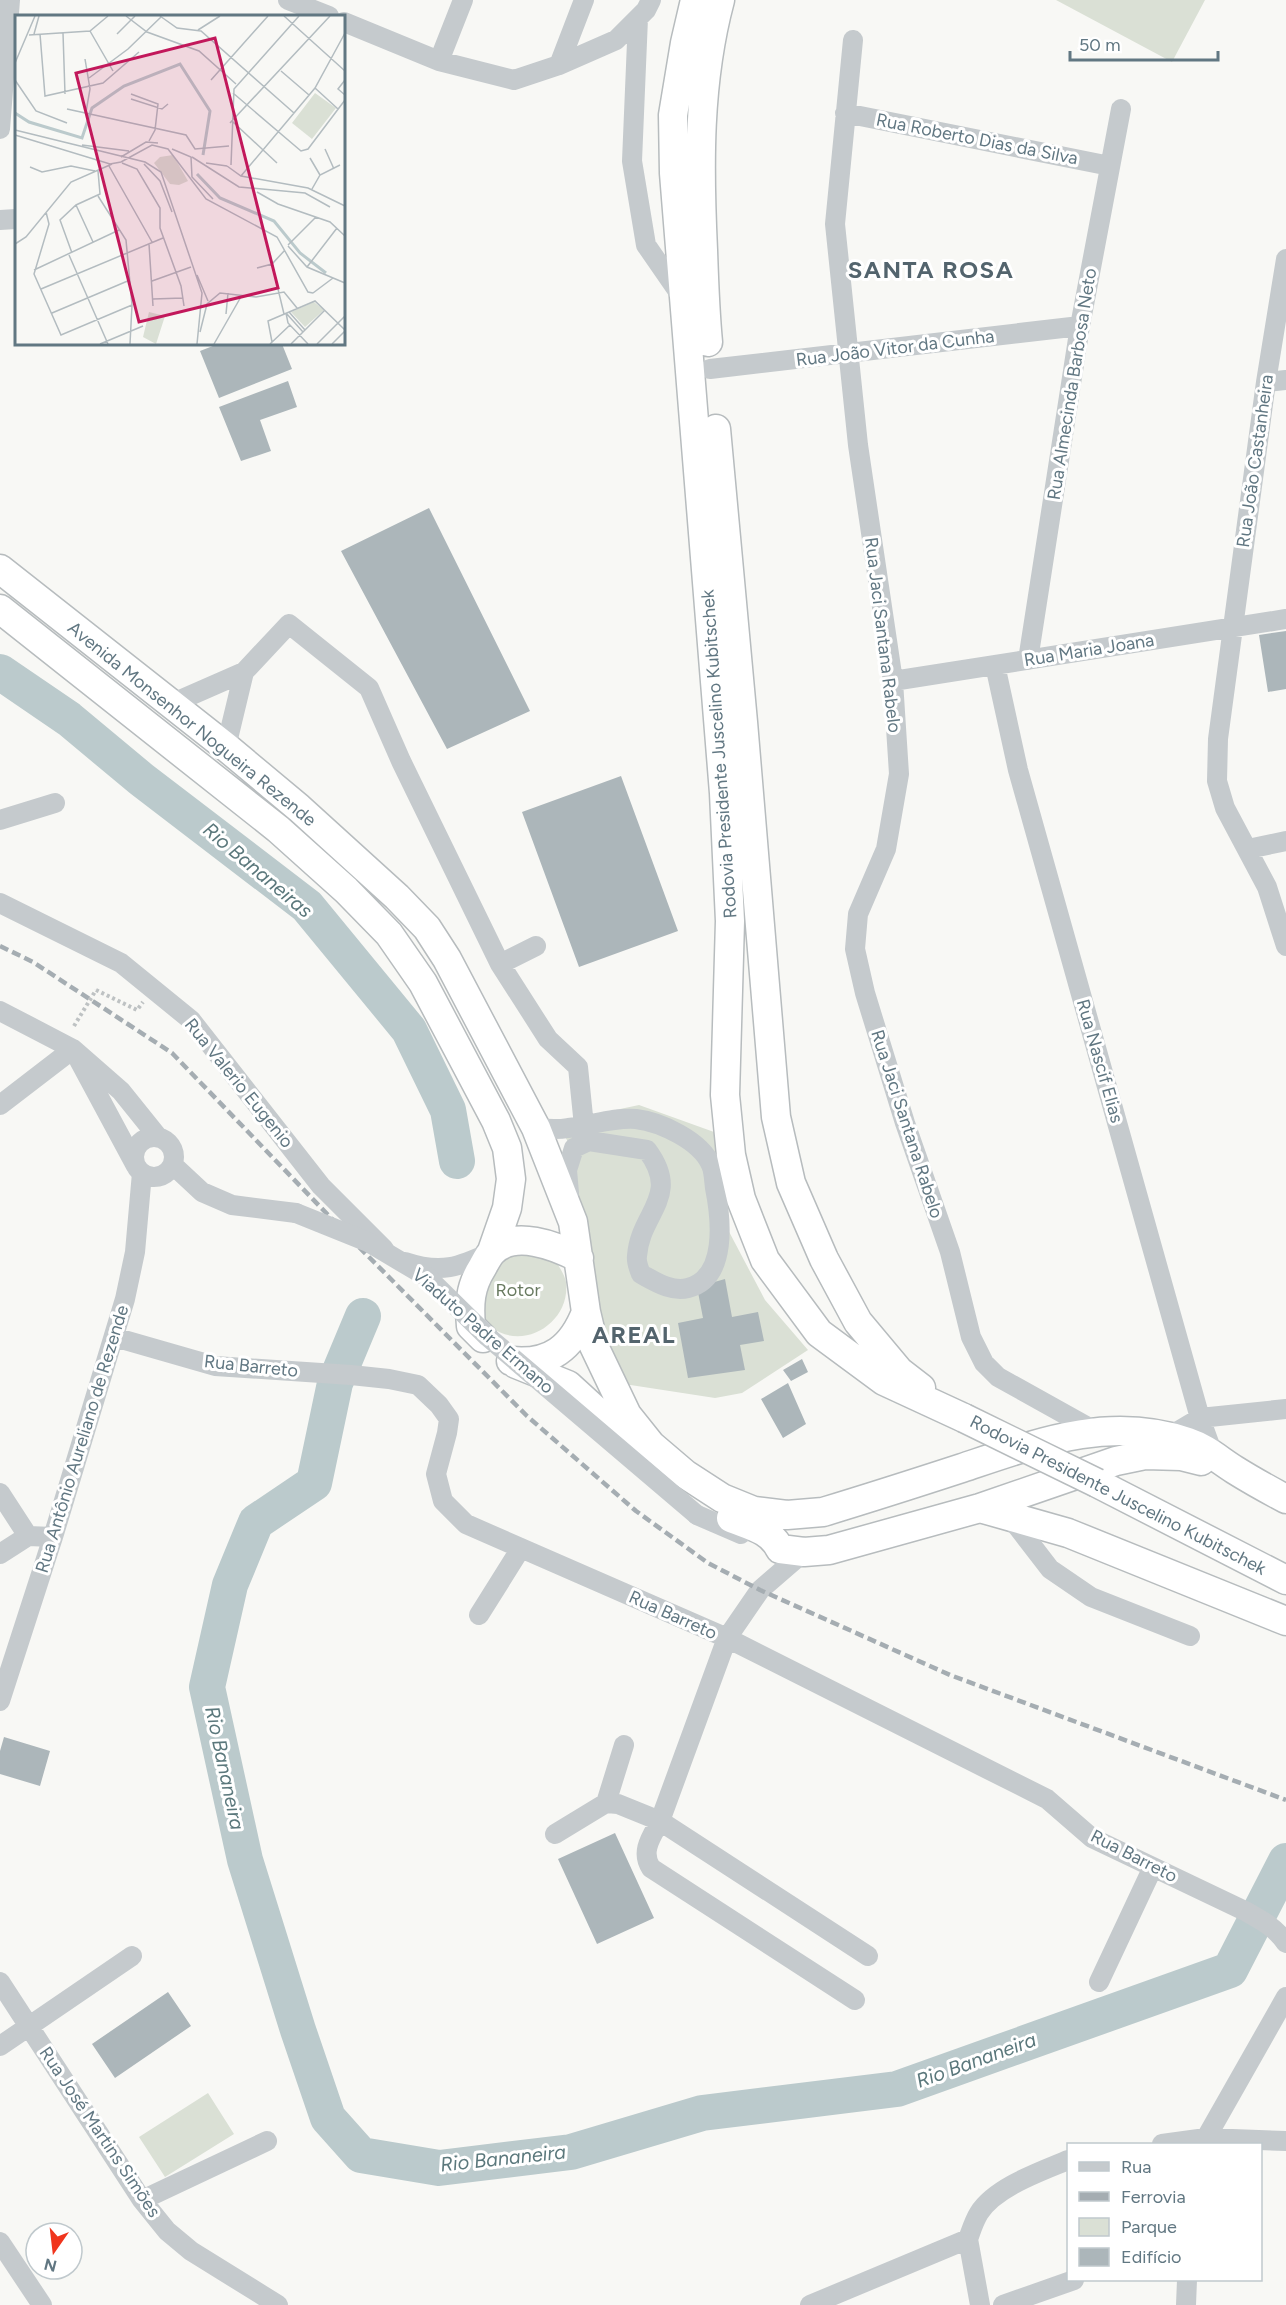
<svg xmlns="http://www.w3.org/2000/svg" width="1286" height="2305" font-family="Figtree,sans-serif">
  <rect width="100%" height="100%" fill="#f8f8f5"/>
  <path fill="#dae0d5" d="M1056,0H1205L1172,62Z
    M639,1105L714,1132L725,1224L765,1300L808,1350L742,1393L715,1398L624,1384L608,1355L567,1140L553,1119L568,1120Z
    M495,1249L553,1257C558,1265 564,1273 566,1282C571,1323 522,1353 490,1326C488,1324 484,1323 483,1320C479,1313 476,1284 474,1274Z
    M208,2093L234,2134L165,2177L139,2137Z"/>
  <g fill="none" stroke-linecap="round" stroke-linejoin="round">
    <path stroke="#bbcacc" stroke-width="36" d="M0,672L69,719L141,779L307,906L409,1030L448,1110L457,1161
      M363,1316L335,1383L314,1483L256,1522L230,1585L207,1687L245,1860L298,2030L328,2118L361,2155L439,2168L571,2152L702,2113L897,2089L1230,1970L1286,1861"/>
  </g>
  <path fill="#acb6ba" d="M218,344H282L292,369L219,398L200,351Z
    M288,381L297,407L260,420L271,451L241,461L219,407Z
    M429,508L530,711L447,749L341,551Z
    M1286,631V689L1268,692L1259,635Z
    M621,776L678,931L579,967L522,812Z
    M725,1279L732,1317L758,1312L764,1341L740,1345L745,1370L688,1378L678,1323L703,1318L697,1287Z
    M802,1359L808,1372L791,1381L783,1370Z
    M788,1383L806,1424L783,1438L761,1399Z
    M4,1737L50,1751L40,1786L0,1774V1751Z
    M615,1833L654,1918L597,1944L558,1859Z
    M168,1992L191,2026L115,2078L92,2044Z"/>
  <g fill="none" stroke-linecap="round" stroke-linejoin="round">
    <g stroke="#b7bcbe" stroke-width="31">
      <path id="highway" d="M695,0L685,43L673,115L674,173L724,793L730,921L725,1095L731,1155L741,1199L765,1260L819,1333L884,1381L964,1418
        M708,342C705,311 704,281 703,250C699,166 698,82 720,0
        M716,429L743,722L776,1117L791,1183L824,1259L858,1322L899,1371L921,1388
        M0,569L226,747L299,808L397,897L427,928L447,959L536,1128L573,1222L586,1312L594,1346L627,1415L651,1445L685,1474L722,1498L754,1511L787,1515L823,1512C869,1498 916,1483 962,1468C1037,1443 1109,1415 1188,1442C1206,1448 1219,1460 1235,1470C1251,1480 1269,1490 1286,1499
        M0,609L278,829L346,890L389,934L423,983L496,1121L507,1148L511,1179L507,1208L492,1251
        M483,1338L471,1326C469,1304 470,1287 482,1268C485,1263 488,1256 492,1252C514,1229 556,1246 579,1258
        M511,1361C550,1365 572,1348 586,1312
        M516,1364L568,1385L637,1448
        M1097,1483L1286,1580
        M980,1508L1068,1533L1286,1621
        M731,1518C750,1526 770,1529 780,1549L804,1552L829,1550L980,1508L1116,1461L1145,1455L1181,1456L1201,1461"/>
    </g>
    <path stroke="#bec2c3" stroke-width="4" stroke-dasharray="3 3" stroke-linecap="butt" d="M96,990L137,1010L143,1002"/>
    <path stroke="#c5cacd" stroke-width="20" d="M288,0L329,16
      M638,18L632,161L646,245L682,297
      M344,22L439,61L514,80L559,65L616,40L646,10L651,0
      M853,40L835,224L858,445L893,681L899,774L886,849L858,914L855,949L865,993L905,1123L950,1252L971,1337L984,1363L998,1377L1095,1431
      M439,61L463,0
      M559,65L584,0
      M845,113L1110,166
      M0,129L10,0
      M0,220L16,219
      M1286,259L1266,382L1218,739L1217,781L1225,808L1267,887L1286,946
      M710,369L1080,326
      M1266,382L1286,380
      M1028,660L1080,326L1121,109
      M995,665L1018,770L1200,1418L1213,1454
      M244,672L289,624L369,688L401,761L500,964L548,1039L578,1067L584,1126L589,1141
      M893,681L1286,619
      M171,704L244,672L226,747
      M0,820L55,803
      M1248,849L1286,841
      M0,903L121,963L191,1020L321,1186L384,1249
      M500,964L536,946
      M0,1011L73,1049L121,1091L158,1137
      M79,1060L136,1166
      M0,1105L73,1049
      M536,1128C546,1129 557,1130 568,1128C590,1126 613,1117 636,1119C661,1122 701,1141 711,1165C714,1171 714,1181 715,1188C721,1218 728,1278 688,1288C671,1292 656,1282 641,1274C639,1269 636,1262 637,1256C640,1212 682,1197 647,1150L589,1141L574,1148L567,1170L569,1193
      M134 1157a20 20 0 1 1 40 0a20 20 0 1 1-40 0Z
      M173,1165L202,1192L232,1205L296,1213
      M405,1262C441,1274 459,1267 491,1252
      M114,1337L215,1366L351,1375L389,1379L418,1385L439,1405L449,1419L447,1433L436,1474L443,1501L466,1524L727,1638L1047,1799L1092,1838L1245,1911C1261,1920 1275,1927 1286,1943
      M1163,1440L1200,1418L1286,1409
      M0,1493L28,1536
      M697,1515L741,1534
      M1010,1517L1050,1569L1091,1597L1190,1636
      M804,1552L760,1590L727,1638L660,1821C652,1836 640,1851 651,1868L855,2000
      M0,1554L28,1536L53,1537
      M479,1615L521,1548
      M0,1701L53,1537L125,1299L135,1252L142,1173
      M606,1803L624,1745
      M555,1834L606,1803L618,1804L660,1821L868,1956
      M0,1982L142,2200L167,2231L191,2251L278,2305
      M1099,1982L1153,1867
      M0,2046L132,1956
      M1162,2144L1206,2138L1286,2141
      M1205,2144L1206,2138L1286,1997
      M142,2200L267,2141
      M968,2239C971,2231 974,2221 979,2213C995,2187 1042,2171 1068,2160
      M968,2239L980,2305
      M0,2242L42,2305
      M810,2305L968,2239
      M1003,2305L1074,2280
      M1186,2305L1187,2280"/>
    <use href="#highway" stroke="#fff" stroke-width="28"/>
    <path stroke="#a5adb2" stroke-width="4.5" stroke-dasharray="9 4.5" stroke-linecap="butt" d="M0,946L33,962L172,1053L357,1245L527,1416L636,1511L708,1563L760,1590L950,1675L1286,1800"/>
    <g stroke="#b7bcbe" stroke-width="31" stroke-linecap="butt">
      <path id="highway-bridge" d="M964,1418L1097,1483"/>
    </g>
    <path stroke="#bec2c3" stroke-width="4" stroke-dasharray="3 3" stroke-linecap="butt" d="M74,1026L96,990"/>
    <path stroke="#c5cacd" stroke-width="20" d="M296,1213L368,1242L427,1277L488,1337L697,1515"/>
    <use href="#highway-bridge" stroke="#fff" stroke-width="28"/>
  </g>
  <g text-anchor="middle" stroke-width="6" stroke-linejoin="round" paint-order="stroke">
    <g font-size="18" fill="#617782" stroke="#fff">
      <text transform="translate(977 139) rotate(11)" y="6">Rua Roberto Dias da Silva</text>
      <text transform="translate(895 348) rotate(-7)" y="6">Rua João Vitor da Cunha</text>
      <text transform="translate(1072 384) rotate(-81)" y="6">Rua Almecinda Barbosa Neto</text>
      <text transform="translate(1255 461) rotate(-82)" y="6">Rua João Castanheira</text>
      <text transform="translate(883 635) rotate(83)" y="6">Rua Jaci Santana Rabelo</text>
      <text transform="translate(1089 650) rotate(-9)" y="6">Rua Maria Joana</text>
      <text transform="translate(192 724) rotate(39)" y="6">Avenida Monsenhor Nogueira Rezende</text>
      <text transform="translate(719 754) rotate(-94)" y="6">Rodovia Presidente Juscelino Kubitschek</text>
      <text transform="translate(1100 1061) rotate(74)" y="6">Rua Nascif Elias</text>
      <text transform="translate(239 1083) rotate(51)" y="6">Rua Valerio Eugenio</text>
      <text transform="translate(907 1124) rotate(72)" y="6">Rua Jaci Santana Rabelo</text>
      <text transform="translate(483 1331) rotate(41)" y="6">Viaduto Padre Ermano</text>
      <text transform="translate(251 1366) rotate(6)" y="6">Rua Barreto</text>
      <text transform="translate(82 1439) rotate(-73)" y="6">Rua Antônio Aureliano de Rezende</text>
      <text transform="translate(1118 1495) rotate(27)" y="6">Rodovia Presidente Juscelino Kubitschek</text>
      <text transform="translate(673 1615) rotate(24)" y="6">Rua Barreto</text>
      <text transform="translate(1134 1856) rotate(27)" y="6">Rua Barreto</text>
      <text transform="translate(100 2132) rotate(56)" y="6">Rua José Martins Simões</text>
    </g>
    <g font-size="18" fill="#687a60" stroke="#fff">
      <text x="518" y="1296">Rotor</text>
    </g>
    <g font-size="20" font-style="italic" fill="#5b787c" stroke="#fff">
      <text transform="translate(258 870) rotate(40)" y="7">Rio Bananeiras</text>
      <text transform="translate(225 1768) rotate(78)" y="7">Rio Bananeira</text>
      <text transform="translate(976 2060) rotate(-20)" y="7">Rio Bananeira</text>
      <text transform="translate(503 2158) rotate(-6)" y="7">Rio Bananeira</text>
    </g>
    <g font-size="24" font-weight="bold" letter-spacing="1.5" fill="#53646d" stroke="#fff">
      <text x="931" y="278">SANTA ROSA</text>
      <text x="634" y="1343">AREAL</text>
    </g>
  </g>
  <g transform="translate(15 15)">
    <rect width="330" height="330" fill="#f8f8f5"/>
    <path d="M300,78L321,93L297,124L277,108ZM158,140L173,166L164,170L155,169L139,148L145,142ZM299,287L309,295L290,312L276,297ZM134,297L150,301L141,329L128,322Z" fill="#dae0d5"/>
    <path fill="none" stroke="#bbcacc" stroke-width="3" d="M0,98L14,107L67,123L77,93L109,71L165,49L195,96L188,140M182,159L205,183L259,206L285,238L311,258"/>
    <path fill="none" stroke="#b3bcc0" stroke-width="1.5" d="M111,1L132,17L184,36L221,69M145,1L162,13L186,16L279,98M269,1L330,56M183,15L205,1M75,16L98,56M48,18L50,79M19,19L24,1M25,19L30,81L88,68L124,37M102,19L120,1M14,20L75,16L93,1M70,44L75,74L71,97M0,48L20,1M266,56L294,80M74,63L113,34L146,2M0,65L21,96L52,108M196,65L253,1M330,65L323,74L330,80M300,73L323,94M218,78L286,136L293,134L330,85M116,79L143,89L140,115L134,126M116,84L147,94L153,89M52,94L171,120L180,134L214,131M218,107L262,148M215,108L315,1M0,115L130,147L146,157L187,278L182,329M0,120L95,149L106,147L137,130L153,134L191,184L262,222L293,277L298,278M67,130L114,136M157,134L176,142L177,162L198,184M310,134L319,154M106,142L131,127L143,128M177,142L224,172L290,178L315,192M295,143L305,160M107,148L122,154L145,193V213L166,271L169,291M191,148L212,151M129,149L145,166L157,197M216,150L219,74L284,1M94,151L137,227M212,151L226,161L293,173L330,191M15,152L27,157L56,151L80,156M226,161L300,73L330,18M297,174L305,160L325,150M242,177L263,189L315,207L330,221M83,181L111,225L117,290L115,329M61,190L78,227M31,197L34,209L19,259L46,320L117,290M0,229L11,222L56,167L97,149M134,229L138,291M273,230L301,202M273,231L292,252L330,268M57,238L45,205L61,190L85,179L83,156M54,240L93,329M257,249L269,299M292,252L322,213M242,253L257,249L270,235M19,255L104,215M182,260L193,286M137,266L176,252M26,274L148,223M298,278L318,263M138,284L168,283M274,297L290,315M37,298L115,265M271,298L273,308L293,329M271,298L288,317M211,299L213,278M185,317L192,289L205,278L241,282L269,277L282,293M257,327L253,306L300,286L330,315M85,329L128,311M199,329L227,280M255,329L275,310M276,329L310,295M302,329L330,301M317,329L330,316"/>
    <path fill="#c2185b" fill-opacity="0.15" stroke="#c2185b" stroke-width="3" d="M200,23L263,273L124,307L61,58Z"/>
    <rect width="330" height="330" fill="none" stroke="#617782" stroke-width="3"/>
  </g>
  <rect x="1067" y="2143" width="195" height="138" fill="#ffffff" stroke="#c0c9cd" stroke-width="1.5"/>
  <rect x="1079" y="2162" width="30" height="9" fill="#c5cacd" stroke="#c0c9cd" stroke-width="1.5"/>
  <text x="1121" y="2173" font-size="18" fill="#617782">Rua</text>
  <rect x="1079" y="2192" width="30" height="9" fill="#a5adb2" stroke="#c0c9cd" stroke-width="1.5"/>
  <text x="1121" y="2203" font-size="18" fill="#617782">Ferrovia</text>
  <rect x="1079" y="2218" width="30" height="18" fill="#dae0d5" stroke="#c0c9cd" stroke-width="1.5"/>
  <text x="1121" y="2233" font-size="18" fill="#617782">Parque</text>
  <rect x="1079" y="2248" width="30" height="18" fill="#acb6ba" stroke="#c0c9cd" stroke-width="1.5"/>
  <text x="1121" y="2263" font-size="18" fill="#617782">Edifício</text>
  <g transform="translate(54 2251) rotate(194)"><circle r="28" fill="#ffffff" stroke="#c0c9cd" stroke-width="1.5"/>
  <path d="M0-4.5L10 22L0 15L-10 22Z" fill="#f0351d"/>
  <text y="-9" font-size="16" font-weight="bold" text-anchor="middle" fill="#617782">N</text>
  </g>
  <path d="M1070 51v9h148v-9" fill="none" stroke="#617782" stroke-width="3"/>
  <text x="1079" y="51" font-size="18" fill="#617782" stroke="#ffffff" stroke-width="4.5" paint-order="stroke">50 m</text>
</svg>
